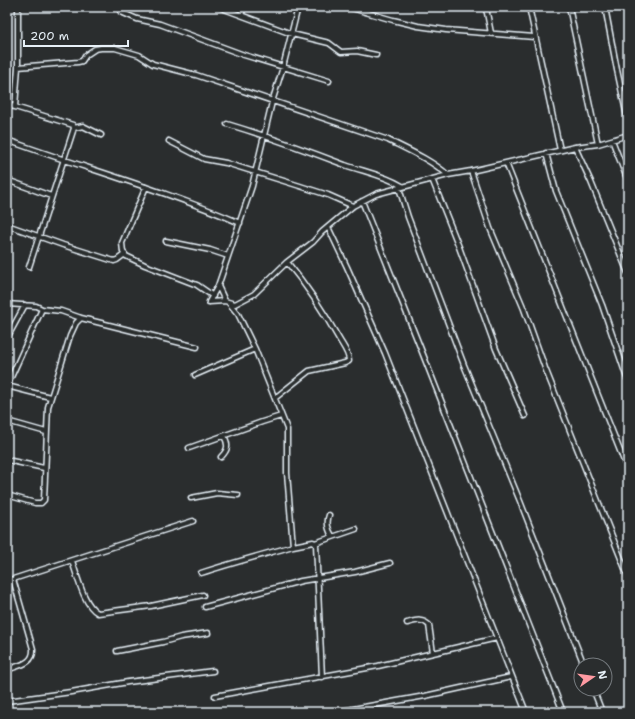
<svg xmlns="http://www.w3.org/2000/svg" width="635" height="719" font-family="'Shantell Sans',sans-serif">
  <rect width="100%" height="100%" fill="#2a2d2e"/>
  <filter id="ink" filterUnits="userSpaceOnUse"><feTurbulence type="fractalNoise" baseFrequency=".025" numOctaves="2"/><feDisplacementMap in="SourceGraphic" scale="8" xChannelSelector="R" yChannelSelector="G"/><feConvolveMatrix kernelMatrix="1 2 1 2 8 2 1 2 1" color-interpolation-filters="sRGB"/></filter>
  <g filter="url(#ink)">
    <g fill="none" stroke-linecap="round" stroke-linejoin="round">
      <g stroke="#e8f1f8" stroke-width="7">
        <path id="street" d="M219,7L292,34L329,43L341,52L357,51L376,55
          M348,7L393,20L418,26L446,30L534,37
          M485,7L487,13L491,33
          M529,7L560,150
          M569,7L598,144
          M605,7L617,70L628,121
          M121,12L137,19L160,24L244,55L329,81
          M241,15L244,7
          M18,67L78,62L82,61L86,55L95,49L101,48H115L139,55L153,64L196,75L388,140C408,150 431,160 448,175
          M7,105L15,107L18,67V7
          M15,107L73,125L74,128L29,267
          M227,124C267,136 306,150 345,165C365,172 384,175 402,186
          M74,128L83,126L101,135
          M7,140C84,168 164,190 240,223
          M612,140L628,181
          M169,141L204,159L226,163L300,186L328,195L353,206
          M575,147L591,182L628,273
          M546,153L556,191L602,305L627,378
          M506,163L628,471
          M471,171L490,228L524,309L545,368L628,576
          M432,179L459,247L496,349L525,416
          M7,180L51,196
          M146,187L122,243L123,252L126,256L145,265L197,285L213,296
          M399,188L408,217L464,365L520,501L584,665
          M362,201C430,371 497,542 563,712
          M7,225L63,245L114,261L117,260L125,254
          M328,227L347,267L385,353L526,712
          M166,241L210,250L228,256
          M218,286L225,301
          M209,302L225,301L235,304L254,294L287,262L313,242L322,232L353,206L376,194L448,175L471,171L575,147L598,144L628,135
          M209,302L218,286L252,186L272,102L283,67L298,7
          M7,304L36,306L42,309L61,311L81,318L197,347
          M7,338L25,305
          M195,375L255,349
          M7,386L42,309
          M7,386L50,397
          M275,398L309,371L345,363L349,361C349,353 343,346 339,339C324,312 307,286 287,262
          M7,421L46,432
          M189,448L262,422L281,416
          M221,457C228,450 229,445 224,436
          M7,460L44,468
          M7,495L35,503H41L44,500L48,407L70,336L76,323L81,318
          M191,498L217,493L238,495
          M329,515C326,523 328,529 332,536
          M315,543L356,529
          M293,546L313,542L316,544L322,677
          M72,561C77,575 84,606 98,613L151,606L203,595
          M201,573C231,563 262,555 293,546L287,473V429L255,349L238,314L229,303
          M7,581L193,521
          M205,607L301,581L355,572L390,563
          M117,651L163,642L181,637L208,633
          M433,653L497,638
          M7,670C19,665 34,664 33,649L13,579
          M593,689L602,712
          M215,696L378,666L433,653L429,625C422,618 415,621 407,623
          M7,701L71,692L128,682L213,671
          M216,712H217
          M336,712L425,696L511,677"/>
      </g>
      <use href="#street" stroke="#2a2d2e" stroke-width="4"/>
    </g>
  </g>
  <rect width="635" height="719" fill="none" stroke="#2a2d2e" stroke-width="24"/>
  <rect x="12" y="12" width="611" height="695" fill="none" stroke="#e8f1f8" stroke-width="1.5" filter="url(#ink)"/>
  <g transform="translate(593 677) rotate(77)"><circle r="19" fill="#2a2d2e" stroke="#767b7f"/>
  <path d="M0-3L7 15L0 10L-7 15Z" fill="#ff9aa2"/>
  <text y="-6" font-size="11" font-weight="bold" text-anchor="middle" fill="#e8f1f8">N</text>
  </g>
  <path d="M24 40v6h104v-6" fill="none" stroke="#e8f1f8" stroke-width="2"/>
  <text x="30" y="40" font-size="12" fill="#e8f1f8" stroke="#2a2d2e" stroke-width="3" paint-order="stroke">200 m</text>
</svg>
